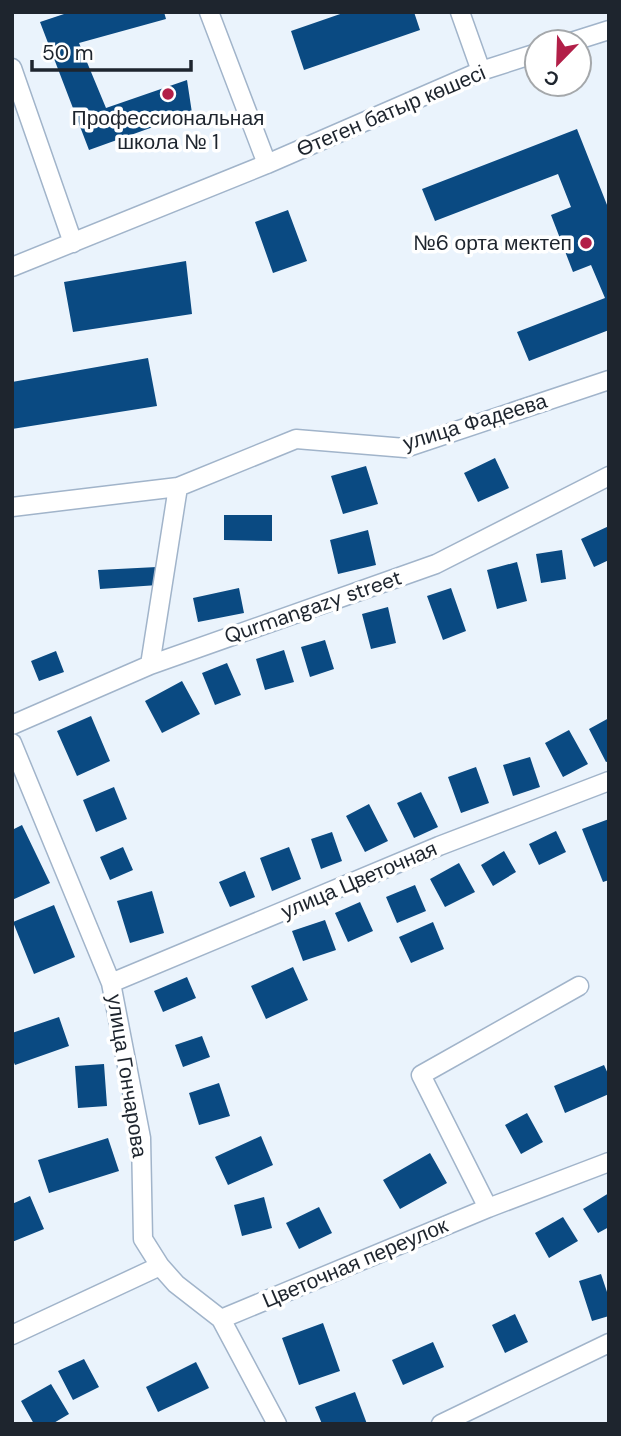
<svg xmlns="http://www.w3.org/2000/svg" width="621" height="1436" font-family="'DM Sans',sans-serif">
  <rect width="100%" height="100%" fill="#eaf3fc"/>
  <path fill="#0a4a82" d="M70,12H164L166,19L79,43L106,108L187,80L192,113L89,150L40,22Z
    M346,12H414L420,30L304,70L291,31Z
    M577,129L609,210V330L529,361L517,332L605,298L591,265L573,272L551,215L571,207L558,174L435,221L422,189Z
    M288,210L307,261L273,273L255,222Z
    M186,261L192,314L73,332L64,282Z
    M148,358L157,406L12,429V382Z
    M495,458L509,488L478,502L464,473Z
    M366,466L378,504L343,514L331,476Z
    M224,515H272V541L224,540Z
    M609,526V560L594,567L581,539Z
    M368,530L376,565L338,574L330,540Z
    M562,550L566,579L541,583L536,554Z
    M517,562L527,601L497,609L487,570Z
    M157,567L158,585L100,589L98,570Z
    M239,588L244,613L198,622L193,598Z
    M451,588L466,631L443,640L427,596Z
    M388,607L396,643L371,649L362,614Z
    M325,640L334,669L310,677L301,647Z
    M284,650L294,682L265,690L256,659Z
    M56,651L64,672L39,681L31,661Z
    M227,663L241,695L215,705L202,673Z
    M182,681L200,714L162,733L145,701Z
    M91,716L110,761L77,776L57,731Z
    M609,718V761L606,762L589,729Z
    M569,730L588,764L563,777L545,743Z
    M530,757L540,787L513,796L503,765Z
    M476,767L489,803L461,813L448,777Z
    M114,787L127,819L96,832L83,800Z
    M421,792L438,827L414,838L397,803Z
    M369,804L388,841L365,852L346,816Z
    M609,819V880L603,882L582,829Z
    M22,825L50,883L12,900V830Z
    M556,831L566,852L539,865L529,844Z
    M332,832L342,861L321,869L311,839Z
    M123,847L133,870L110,880L100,857Z
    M289,847L301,879L272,891L260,858Z
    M504,851L516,872L493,886L481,865Z
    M459,863L475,892L445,907L430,879Z
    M245,871L255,897L230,907L219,882Z
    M415,885L426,911L397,923L386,897Z
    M152,891L164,933L130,943L117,901Z
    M360,902L373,931L348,942L335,913Z
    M54,905L75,957L34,974L13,922Z
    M325,920L336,950L303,961L292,931Z
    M433,922L444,949L411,963L399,937Z
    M293,967L308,1000L266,1019L251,986Z
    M187,977L196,998L163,1012L154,991Z
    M59,1017L69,1046L15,1065L12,1058V1033Z
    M202,1036L210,1057L183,1067L175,1045Z
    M104,1064L107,1106L78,1108L75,1066Z
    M604,1065L609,1076V1094L565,1113L554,1086Z
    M219,1083L230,1116L199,1125L189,1093Z
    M527,1113L543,1142L521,1154L505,1125Z
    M261,1136L273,1165L228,1185L215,1157Z
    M108,1138L119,1171L49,1193L38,1160Z
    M430,1153L447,1183L400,1209L383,1180Z
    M609,1193V1227L598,1233L583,1209Z
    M30,1196L44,1229L12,1242V1204Z
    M264,1197L272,1228L242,1236L234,1205Z
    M319,1207L332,1233L299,1249L286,1223Z
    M563,1217L578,1241L549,1258L535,1233Z
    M601,1274L609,1298V1316L592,1321L579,1281Z
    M515,1314L528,1342L505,1353L492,1325Z
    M323,1323L340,1371L299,1385L282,1338Z
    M433,1342L444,1367L403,1385L392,1360Z
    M84,1359L99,1387L73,1400L58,1371Z
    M196,1362L209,1388L158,1412L146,1387Z
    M51,1384L69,1414L52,1424H34L21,1401Z
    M355,1392L367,1424H322L315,1407Z"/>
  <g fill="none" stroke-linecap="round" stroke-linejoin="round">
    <g stroke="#a1b4ca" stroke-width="21">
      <path id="street" d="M209,12L267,164
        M460,12L481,71
        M571,42L609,30
        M12,68L73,243
        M12,267L267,164L481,71L537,53
        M12,507L178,487L296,439L405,448L609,380
        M150,665L178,487
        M12,725L150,665L436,564L609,476
        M12,743L111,983L141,1138L143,1239L160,1266L176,1284L221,1319L277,1424
        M111,983L439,846L609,781
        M488,1208L421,1075L579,986
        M221,1319L488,1208L609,1162
        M12,1335L160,1266
        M441,1424L609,1343"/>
    </g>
    <use href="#street" stroke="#fff" stroke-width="18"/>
  </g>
  <g fill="#b21f48" stroke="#fff" stroke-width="2.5">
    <circle cx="168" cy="94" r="7"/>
    <circle cx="586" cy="243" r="7"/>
  </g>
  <g text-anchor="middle" stroke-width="7" stroke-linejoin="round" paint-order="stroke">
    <g font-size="21" fill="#1e252e" stroke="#fff">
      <text transform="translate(391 111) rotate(-23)" y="7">Өтеген батыр көшесі</text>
      <text transform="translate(475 422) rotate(-17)" y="7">улица Фадеева</text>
      <text transform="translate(313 607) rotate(-19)" y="7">Qurmangazy street</text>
      <text transform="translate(359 880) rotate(-23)" y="7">улица Цветочная</text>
      <text transform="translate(127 1076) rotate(81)" y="7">улица Гончарова</text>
      <text transform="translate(355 1263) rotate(-23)" y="7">Цветочная переулок</text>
    </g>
    <g font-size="21" fill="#1e252e" stroke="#fff">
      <text x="168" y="125">Профессиональная<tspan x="168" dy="24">школа № 1</tspan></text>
      <text x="572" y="250" text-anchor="end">№6 орта мектеп</text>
    </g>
  </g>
  <rect width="621" height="1436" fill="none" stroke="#1e252e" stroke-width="28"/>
  <g transform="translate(558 63) rotate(203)"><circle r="33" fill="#ffffff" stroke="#a5a8ab" stroke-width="2"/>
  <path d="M0-5L12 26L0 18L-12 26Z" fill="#b21f48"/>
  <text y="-10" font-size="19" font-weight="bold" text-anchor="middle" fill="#1e252e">С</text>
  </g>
  <path d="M32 60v10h159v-10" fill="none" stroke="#1e252e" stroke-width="3.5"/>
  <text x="42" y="60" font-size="21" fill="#1e252e" stroke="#ffffff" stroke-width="5" paint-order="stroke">50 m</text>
</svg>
